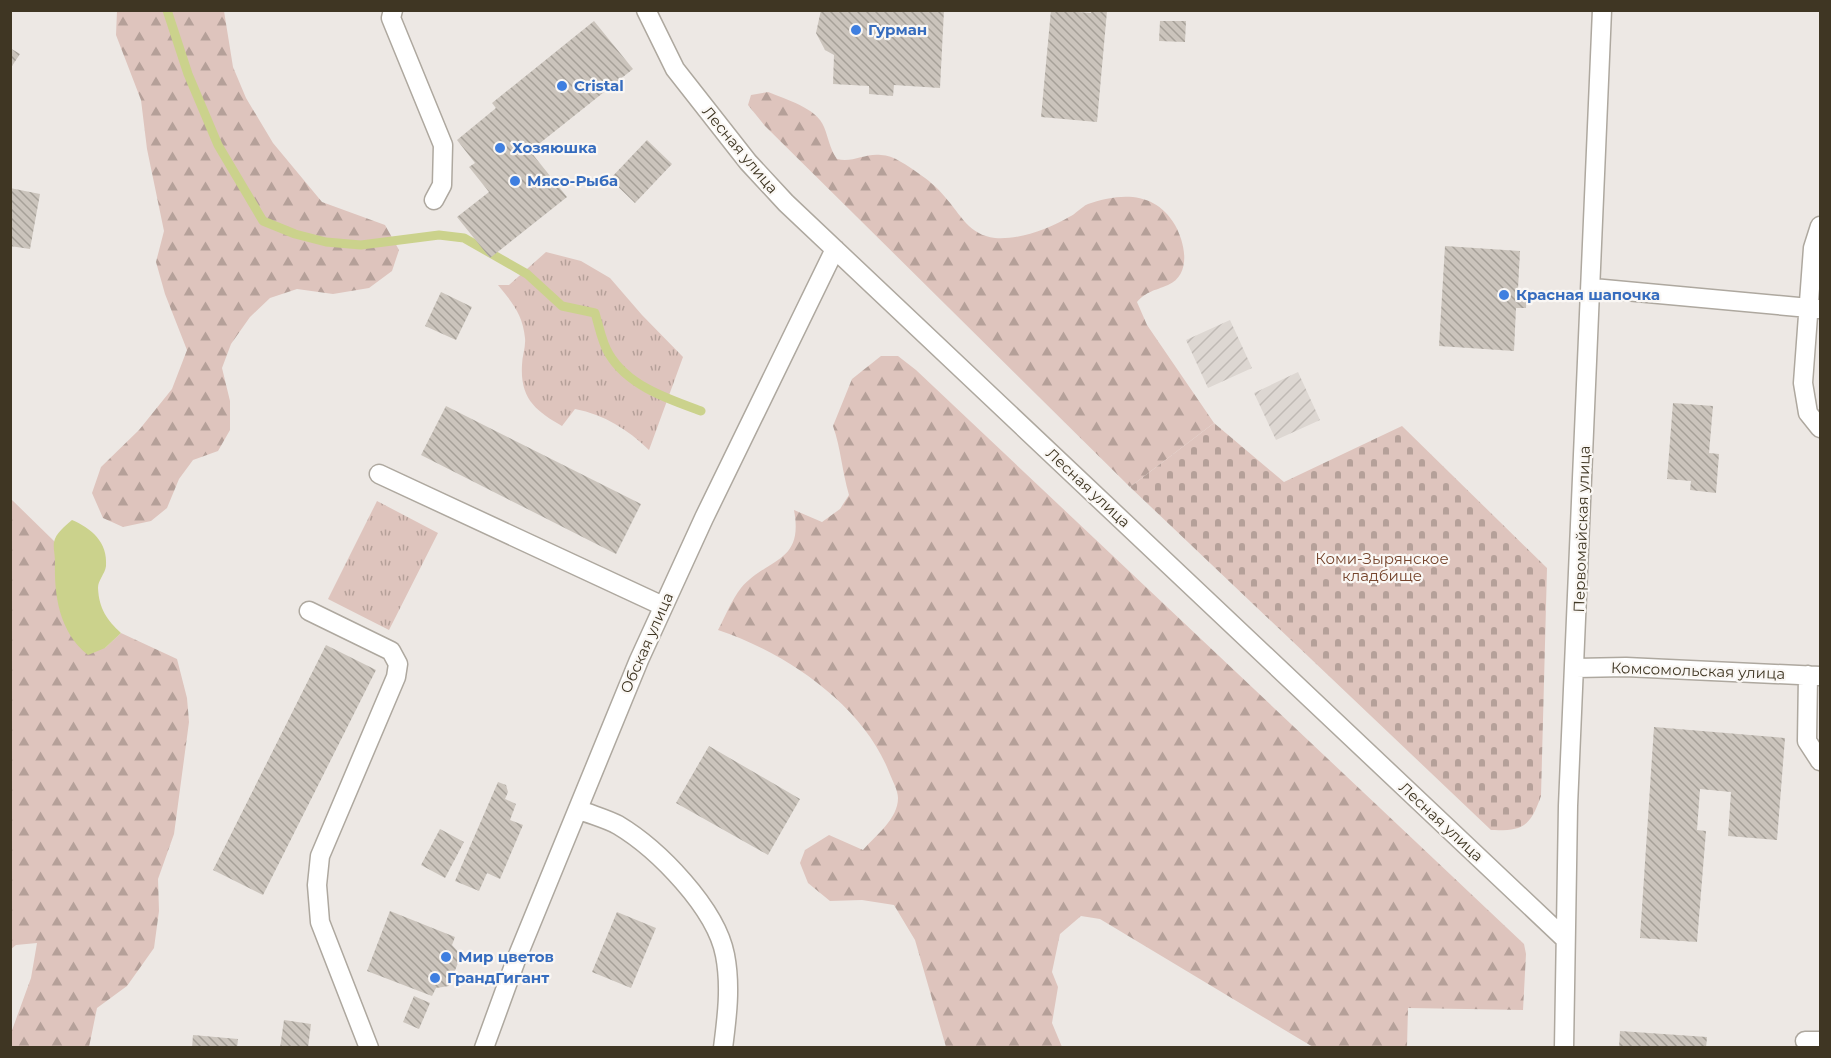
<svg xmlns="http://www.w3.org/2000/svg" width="1831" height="1058" font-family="Montserrat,sans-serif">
  <defs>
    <pattern id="industrial-furrows" width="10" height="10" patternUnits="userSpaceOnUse" patternTransform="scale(1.5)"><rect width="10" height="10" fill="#ddd7d2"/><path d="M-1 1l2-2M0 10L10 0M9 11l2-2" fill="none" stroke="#bfb9b4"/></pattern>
    <pattern id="grass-tufts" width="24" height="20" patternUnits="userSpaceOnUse" patternTransform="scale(1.5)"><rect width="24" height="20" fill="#dec4bd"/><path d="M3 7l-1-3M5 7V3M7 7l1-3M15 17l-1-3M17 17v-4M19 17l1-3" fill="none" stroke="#b5a099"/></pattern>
    <pattern id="forest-firs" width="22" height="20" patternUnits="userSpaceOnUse" patternTransform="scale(1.5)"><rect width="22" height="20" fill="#dec4bd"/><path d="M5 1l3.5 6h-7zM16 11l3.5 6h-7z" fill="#b5a099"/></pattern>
    <pattern id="cemetery-stones" width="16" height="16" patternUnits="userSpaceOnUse" patternTransform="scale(1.5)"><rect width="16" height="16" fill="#dec4bd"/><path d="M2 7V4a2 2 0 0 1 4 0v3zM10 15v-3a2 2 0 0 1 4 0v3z" fill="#b5a099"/></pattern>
    <pattern id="building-back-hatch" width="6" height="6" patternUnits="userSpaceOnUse" patternTransform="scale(1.5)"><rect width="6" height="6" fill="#cbc4bc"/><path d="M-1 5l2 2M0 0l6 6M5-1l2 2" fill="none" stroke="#a6a098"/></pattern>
  </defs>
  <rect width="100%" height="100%" fill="#ede8e4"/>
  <path fill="url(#industrial-furrows)" d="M1230,320L1252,368L1208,388L1186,340Z
    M1298,372L1320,420L1276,440L1254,393Z"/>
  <path fill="url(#grass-tufts)" d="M546,252L581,261L610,278L642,315L683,357L649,450C627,429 605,415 575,409L562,426C536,411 520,399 522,365C522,356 526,347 525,338C523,315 512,302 498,285H509Z
    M377,501L438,533L389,630L328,599Z"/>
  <path fill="url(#forest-firs)" d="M117,11H224L233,67L246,98L273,143L322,202L385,225L399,250L392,271L369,288L333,294L297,289L270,298L250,317L231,344L222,368L230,401V430L218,451L193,460L179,479L167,508L151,521L123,527L103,518L92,493L101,467L139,430L172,389L187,350L165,294L156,262L164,231L147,149L141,100L116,35Z
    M768,92C785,99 817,108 824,127C829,139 829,147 837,159C853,163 865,153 881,155C893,155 908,166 918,173C927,179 938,188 945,197C961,215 969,235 995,238C1019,240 1049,229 1069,217C1076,214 1081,207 1088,204C1122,192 1156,192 1175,225C1185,243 1192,274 1168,285C1154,291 1147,291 1137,302L1147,325L1214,423L1130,487L765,126L748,105L751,95Z
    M881,356H898L916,370L1524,944L1526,954L1523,1010L1408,1008L1407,1047H1313L1100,919L1081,916L1060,934L1052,972L1058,987L1052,1023L1062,1047H946L915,940L894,905L862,900L830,901L808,883L800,863L805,850L829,835L863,850C876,835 898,819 898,798C898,790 892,780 889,772C863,705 785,652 718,630C725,617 732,599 741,588C768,557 804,564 794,510L822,522L840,509L849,495C842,471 841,449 833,426L852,379Z
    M11,499L54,541L55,554L105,648L121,633L177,659L187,698L189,722L174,834L158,879L159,911L154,948L127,986L97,1008L89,1047L11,1048V1033L31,978L37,943L16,945L11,949Z"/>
  <path fill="url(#cemetery-stones)" d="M1214,423L1284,482L1402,426L1547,568L1541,796C1530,827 1523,831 1491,830L1130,487Z"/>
  <path fill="#cbd28c" d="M72,520C91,528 108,542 106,566C105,574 98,580 98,588C99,609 107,620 121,633L105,648L88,655C59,632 54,595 55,561C55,555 53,547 54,542C56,533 65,526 72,520Z"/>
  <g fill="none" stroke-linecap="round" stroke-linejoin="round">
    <path stroke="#cbd28c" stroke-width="9" d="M167,10L188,74L218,145L263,221L295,234L326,242L361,245L439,235L464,238L527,274L562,306L595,313C599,326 602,343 609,354C628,386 668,399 701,411"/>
  </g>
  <path fill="url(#building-back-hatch)" d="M821,10H944L940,88L894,85L893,96L869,94V86L833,84L834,55L825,50L816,33Z
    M1051,10L1091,13V10L1107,11L1097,122L1041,117Z
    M594,21L633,69L530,151L567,197L490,258L457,217L489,192L469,167L475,163L457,140L496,108L492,103Z
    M1160,21H1186L1185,42L1159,41Z
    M10,48L20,54L10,69Z
    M647,140L672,164L635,203L610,179Z
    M10,188L40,194L30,249L10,246Z
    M1445,246L1520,251L1518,289H1527L1526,308H1516L1514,351L1439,346Z
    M441,292L472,307L456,340L425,326Z
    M1673,403L1713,406L1709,453L1719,454L1716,493L1690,490L1691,481L1667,479Z
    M446,406L641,504L616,554L421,455Z
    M326,645L376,670L263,895L213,870Z
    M1654,727L1785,738L1777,840L1728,836L1731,792L1700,789L1697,830L1706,831L1697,942L1640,938Z
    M709,746L800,799L768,855L676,803Z
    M498,782L506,785L508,792L505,799L516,804L510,820L523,825L500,879L487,873L479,891L455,881Z
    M440,829L464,842L445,878L421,865Z
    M390,911L455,937L452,945L461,955L449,986L436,988L432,996L367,971Z
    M617,912L656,928L631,988L592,972Z
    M414,996L430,1003L419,1029L403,1022Z
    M284,1020L311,1024L308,1048H280Z
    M1620,1031L1707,1037L1706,1048H1619Z
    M193,1035L238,1039L237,1048H192Z"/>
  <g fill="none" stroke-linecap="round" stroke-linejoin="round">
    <g stroke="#aea89f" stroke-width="21">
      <path id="minor" d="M393,10L391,18L443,145L442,185L434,200
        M646,10L675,69L748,162L786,203L1564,938
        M1820,226L1813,248L1803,383L1808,413L1820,428
        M1593,288L1820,309
        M379,474L663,606
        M309,611L391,651L398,664L396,677L320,856L317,885L320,922L369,1048
        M1576,668L1626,667L1820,676
        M1808,675L1807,741L1820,761
        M580,810C592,815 607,819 618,825C658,849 716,908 725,955C731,986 727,1017 723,1048
        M1805,1041H1820
        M484,1048L516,960L639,660L704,518L835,249
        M1564,1048L1568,806L1602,10"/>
    </g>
    <use href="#minor" stroke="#fff" stroke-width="18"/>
  </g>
  <g fill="#3f7fe0" stroke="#faf7f4" stroke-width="2">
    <circle cx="856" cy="30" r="6"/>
    <circle cx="562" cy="86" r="6"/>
    <circle cx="500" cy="148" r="6"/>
    <circle cx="515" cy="181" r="6"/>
    <circle cx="1504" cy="295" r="6"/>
    <circle cx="446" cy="957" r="6"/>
    <circle cx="435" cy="978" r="6"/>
  </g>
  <g text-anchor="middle" stroke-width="4.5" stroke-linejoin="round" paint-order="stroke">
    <g font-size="15" font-weight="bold" fill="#366cbe" stroke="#faf7f4" text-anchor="start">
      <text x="868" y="35">Гурман</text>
      <text x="574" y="91">Cristal</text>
      <text x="512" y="153">Хозяюшка</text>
      <text x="527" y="186">Мясо-Рыба</text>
      <text x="1516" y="300">Красная шапочка</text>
      <text x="458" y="962">Мир цветов</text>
      <text x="447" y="983">ГрандГигант</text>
    </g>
    <g font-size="15" fill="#3f3623" stroke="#faf7f4">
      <text transform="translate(740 150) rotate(50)" y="5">Лесная улица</text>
      <text transform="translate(1088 488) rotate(43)" y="5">Лесная улица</text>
      <text transform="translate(1582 529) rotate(-88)" y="5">Первомайская улица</text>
      <text transform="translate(647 643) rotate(-66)" y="5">Обская улица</text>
      <text transform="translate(1698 671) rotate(2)" y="5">Комсомольская улица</text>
      <text transform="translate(1441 822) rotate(43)" y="5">Лесная улица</text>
    </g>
    <g font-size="15" fill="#76452d" stroke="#faf7f4">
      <text x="1382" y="564">Коми-Зырянское<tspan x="1382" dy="17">кладбище</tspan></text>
    </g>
  </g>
  <rect width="1831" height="1058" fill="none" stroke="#3f3623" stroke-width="24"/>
</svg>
